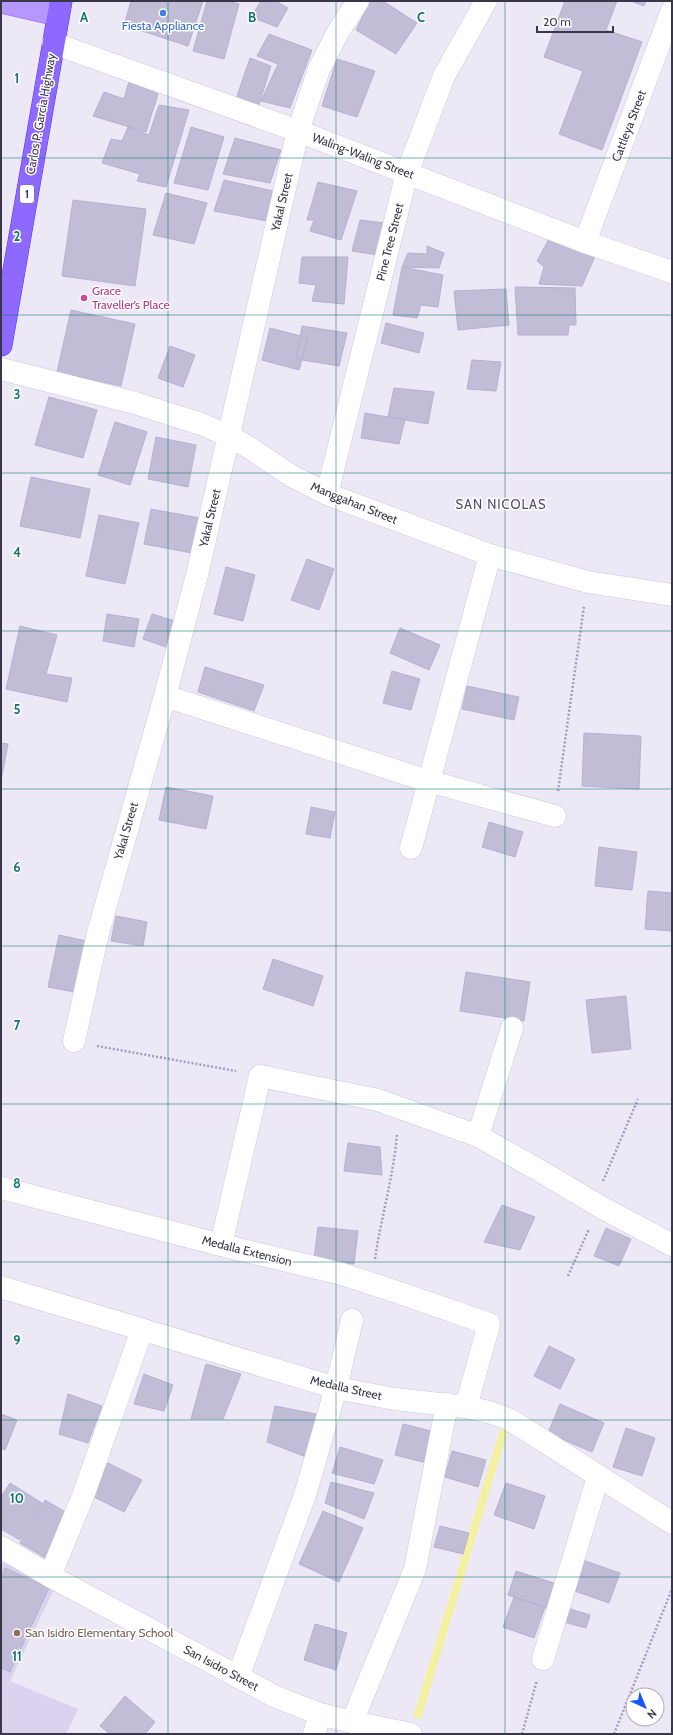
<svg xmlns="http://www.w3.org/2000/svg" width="673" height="1735" font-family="Cabin,sans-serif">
  <rect width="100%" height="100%" fill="#ece8f5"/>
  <path fill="#dad2ee" d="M1,1562L56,1585L10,1681L78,1709L66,1734H1Z"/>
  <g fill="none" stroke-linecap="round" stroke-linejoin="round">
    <path stroke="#f4f2a2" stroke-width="8" d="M418,1715L504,1430"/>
  </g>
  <path fill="#c2bdd7" stroke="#b6b0d2" d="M131,1H203L188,46L124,25Z
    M207,1H227L239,4L224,59L193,51Z
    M261,1H275L288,8L277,27L251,17Z
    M370,1H383L417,23L396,54L356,30Z
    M565,1H617L606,30L642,42L602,150L559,134L583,71L544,57Z
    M631,1H646L644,6Z
    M269,34L312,50L290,108L261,101L278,64L257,56Z
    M250,58L271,66L257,111L235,102Z
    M337,59L375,71L357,117L322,106Z
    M129,81L158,94L146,132L93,116L104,92L124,99Z
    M159,105L189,110L166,187L137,181L140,174L102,163L111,139L122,141L128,127L149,135Z
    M191,127L224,137L208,190L174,183Z
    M235,138L281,150L270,183L223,174Z
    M224,180L273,191L267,221L214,211Z
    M318,182L357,191L341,240L310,231L314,220H307Z
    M166,193L207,203L194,244L153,235Z
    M73,200L146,209L135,286L62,276Z
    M360,220L385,223L378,255L352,251Z
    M551,235L596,254L582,286L539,284L544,267L537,261Z
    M427,246L444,253L439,268L402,267L408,253L427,254Z
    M302,257H348L344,304L312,301L316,285L299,283Z
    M402,267L443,275L438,307L421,305L417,318L393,315Z
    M515,287L575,288L576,325H569L568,335H518Z
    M506,289L509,325L458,330L454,291Z
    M71,310L135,324L121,386L57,372Z
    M386,323L424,333L419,353L381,343Z
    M302,326L347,333L339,366L296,359Z
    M270,328L308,338L299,370L262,360Z
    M170,346L195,355L183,387L158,378Z
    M472,360L501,362L496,391L467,389Z
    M394,388L434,392L428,424L388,417Z
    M49,397L97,410L83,458L35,445Z
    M365,413L405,420L399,444L361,438Z
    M115,422L147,432L130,485L98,475Z
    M156,437L196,445L188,487L148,479Z
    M31,477L90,489L80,538L20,526Z
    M151,509L200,518L192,553L144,544Z
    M99,515L139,523L125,584L86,576Z
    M307,559L334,569L319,610L291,600Z
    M226,567L255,575L243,621L214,614Z
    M107,614L139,619L134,647L103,641Z
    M152,614L175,621L166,647L143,639Z
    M20,626L57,635L46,674L72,678L67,702L6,689Z
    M400,628L440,645L429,670L390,653Z
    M205,667L264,685L254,711L198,692Z
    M392,671L420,679L411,710L383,703Z
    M467,686L519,697L514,720L462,709Z
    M584,733L641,736L639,789L582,786Z
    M1,743L8,744L1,781Z
    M166,787L213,796L206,829L159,820Z
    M311,807L335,812L330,838L306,834Z
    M489,822L523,832L515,857L482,847Z
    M599,847L637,852L632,890L595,886Z
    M648,891L672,893V931L645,929Z
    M116,916L147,922L143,946L111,941Z
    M59,935L86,941L74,992L48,987Z
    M273,959L323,976L313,1006L263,989Z
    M466,972L530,982L524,1021L460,1011Z
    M626,996L631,1049L592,1053L586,1000Z
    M348,1143L380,1147L382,1175L344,1171Z
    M502,1205L535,1217L520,1250L484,1242Z
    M318,1227L358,1231L354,1264L314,1259Z
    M606,1228L631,1239L619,1266L594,1256Z
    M549,1346L575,1359L560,1389L534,1376Z
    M206,1364L241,1374L223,1419H191Z
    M144,1374L173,1385L164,1411L134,1404Z
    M68,1394L102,1406L88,1443L59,1434Z
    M560,1404L604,1423L592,1452L548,1433Z
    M275,1406L321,1415L309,1458L267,1442Z
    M1,1414L17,1420L5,1450L1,1448Z
    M403,1424L435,1432L427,1463L395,1455Z
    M626,1428L655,1438L642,1476L613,1467Z
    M340,1447L383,1460L374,1484L332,1473Z
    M452,1451L486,1460L478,1487L445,1477Z
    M108,1463L142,1480L124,1512L92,1496Z
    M331,1482L374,1493L364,1519L325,1503Z
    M10,1483L42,1503L20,1540L1,1529V1497Z
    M506,1483L545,1496L534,1529L494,1515Z
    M45,1500L72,1516L47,1559L20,1543Z
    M323,1511L363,1528L339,1582L299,1564Z
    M440,1526L469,1533L463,1554L434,1547Z
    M577,1558L620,1573L609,1603L566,1588Z
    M5,1568L49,1588L10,1672L1,1668V1577Z
    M516,1571L557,1584L549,1609L508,1595Z
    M514,1597L545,1607L534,1638L503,1627Z
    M564,1607L590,1615L586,1628L560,1621Z
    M315,1624L347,1633L336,1670L304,1660Z
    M125,1696L155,1722L145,1734H110L100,1726Z"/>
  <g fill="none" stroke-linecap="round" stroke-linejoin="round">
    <g stroke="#cdc7df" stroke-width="23">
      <path id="minor" d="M53,43L298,131L585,242L672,272
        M585,242L672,10
        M1,369L135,403L201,424L229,436L250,448L290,475L327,494L490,555L588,582L672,595
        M327,494L407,173L444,76L486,1
        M165,696L428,781L555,816
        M411,848L490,555
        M74,1041L98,933L165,696L197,575L298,131L319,69L338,32L358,1
        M478,1136L512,1028
        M1,1188L221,1245L342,1274L403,1294L489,1324L466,1407
        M221,1245L260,1076L378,1100L478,1136L542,1172L599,1206L672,1245
        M1,1287L336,1388L395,1399L466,1407L489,1412L508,1419L528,1431L672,1523
        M1,1547L50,1576L276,1697L320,1714L352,1722L411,1734
        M50,1576L83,1496L142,1330
        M543,1659L598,1477
        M238,1677L305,1495L336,1388L352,1320
        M352,1722L415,1569L447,1404
        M314,1734L320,1714"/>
    </g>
    <g stroke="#8762e9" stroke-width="23">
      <path id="major" d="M1,2L58,15"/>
    </g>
    <g stroke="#5732e5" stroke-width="23">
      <path id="highway" d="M1,345L61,1"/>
    </g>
    <path stroke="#a49bc3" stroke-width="2.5" stroke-dasharray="2 2" stroke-linecap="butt" d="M558,791L584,606
      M97,1046L236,1071
      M603,1181L638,1099
      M375,1259C381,1217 394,1175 397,1133
      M568,1276L589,1229
      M522,1734L537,1680
      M614,1734L672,1589"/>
    <use href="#minor" stroke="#fff" stroke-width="22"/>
    <use href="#major" stroke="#b597ff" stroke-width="22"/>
    <use href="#highway" stroke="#8d69ff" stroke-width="22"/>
  </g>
  <path fill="none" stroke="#0f766e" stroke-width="1" stroke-opacity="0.55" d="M168,1V1734M336,1V1734M505,1V1734M1,158H672M1,315H672M1,473H672M1,631H672M1,789H672M1,946H672M1,1104H672M1,1262H672M1,1420H672M1,1577H672"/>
  <circle fill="#3f7fe0" stroke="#fff" stroke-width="1.5" cx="163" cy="13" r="4"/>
  <circle fill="#d1479c" stroke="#fff" stroke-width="1.5" cx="84" cy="298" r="4"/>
  <circle fill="#8d6e63" stroke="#fff" stroke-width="1.5" cx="17" cy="1633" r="4"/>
  <g text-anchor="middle" stroke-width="3" stroke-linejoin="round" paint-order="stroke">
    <rect fill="#fff" stroke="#757280" stroke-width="1" x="20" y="185" width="14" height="18" rx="3"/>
    <g font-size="11" font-weight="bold" fill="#3a3649">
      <text x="27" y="198">1</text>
    </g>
    <g font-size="12" fill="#366cbe" stroke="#fff">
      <text x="163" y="30">Fiesta Appliance</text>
    </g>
    <g font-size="12" fill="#3a3649" stroke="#fff">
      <text transform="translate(41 114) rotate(-80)" y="4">Carlos P. Garcia Highway</text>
      <text transform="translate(629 126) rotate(-69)" y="4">Cattleya Street</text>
      <text transform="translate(363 156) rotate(21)" y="4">Waling-Waling Street</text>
      <text transform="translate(282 202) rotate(-77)" y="4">Yakal Street</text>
      <text transform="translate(390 242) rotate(-76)" y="4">Pine Tree Street</text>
      <text transform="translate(354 503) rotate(22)" y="4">Manggahan Street</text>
      <text transform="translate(210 518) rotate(-77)" y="4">Yakal Street</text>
      <text transform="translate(126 831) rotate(-74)" y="4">Yakal Street</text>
      <text transform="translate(247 1251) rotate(14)" y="4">Medalla Extension</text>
      <text transform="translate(346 1388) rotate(13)" y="4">Medalla Street</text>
      <text transform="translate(221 1668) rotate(28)" y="4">San Isidro Street</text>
    </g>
    <g font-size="12" fill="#b23c85" stroke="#fff" text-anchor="start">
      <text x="92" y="295">Grace<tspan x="92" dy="14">Traveller’s Place</tspan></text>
    </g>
    <g font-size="12" fill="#785e54" stroke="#fff" text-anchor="start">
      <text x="25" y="1637">San Isidro Elementary School</text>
    </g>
    <g font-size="13" letter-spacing="1" fill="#524d6c" stroke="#fff">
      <text x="501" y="509">SAN NICOLAS</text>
    </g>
  </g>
  <g font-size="13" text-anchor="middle" font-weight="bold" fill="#0f766e" stroke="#fff" stroke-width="3" stroke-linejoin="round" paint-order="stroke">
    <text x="84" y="22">A</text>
    <text x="252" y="22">B</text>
    <text x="421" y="22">C</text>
    <text x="17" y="83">1</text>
    <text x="17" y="241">2</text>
    <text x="17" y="399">3</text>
    <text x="17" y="557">4</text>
    <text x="17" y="714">5</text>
    <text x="17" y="872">6</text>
    <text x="17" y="1030">7</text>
    <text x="17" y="1188">8</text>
    <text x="17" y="1345">9</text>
    <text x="17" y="1503">10</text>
    <text x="17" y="1661">11</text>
  </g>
  <rect width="673" height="1735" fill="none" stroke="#3a3649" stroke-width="4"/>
  <g transform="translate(645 1707) rotate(136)"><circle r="19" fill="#ffffff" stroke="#b0afb6"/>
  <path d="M0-3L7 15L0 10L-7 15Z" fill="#1556ff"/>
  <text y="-6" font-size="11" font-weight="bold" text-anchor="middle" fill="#3a3649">N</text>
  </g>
  <path d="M537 26v6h76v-6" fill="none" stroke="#3a3649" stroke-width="2"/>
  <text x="543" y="26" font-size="12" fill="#3a3649" stroke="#ffffff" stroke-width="3" paint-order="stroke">20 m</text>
</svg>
